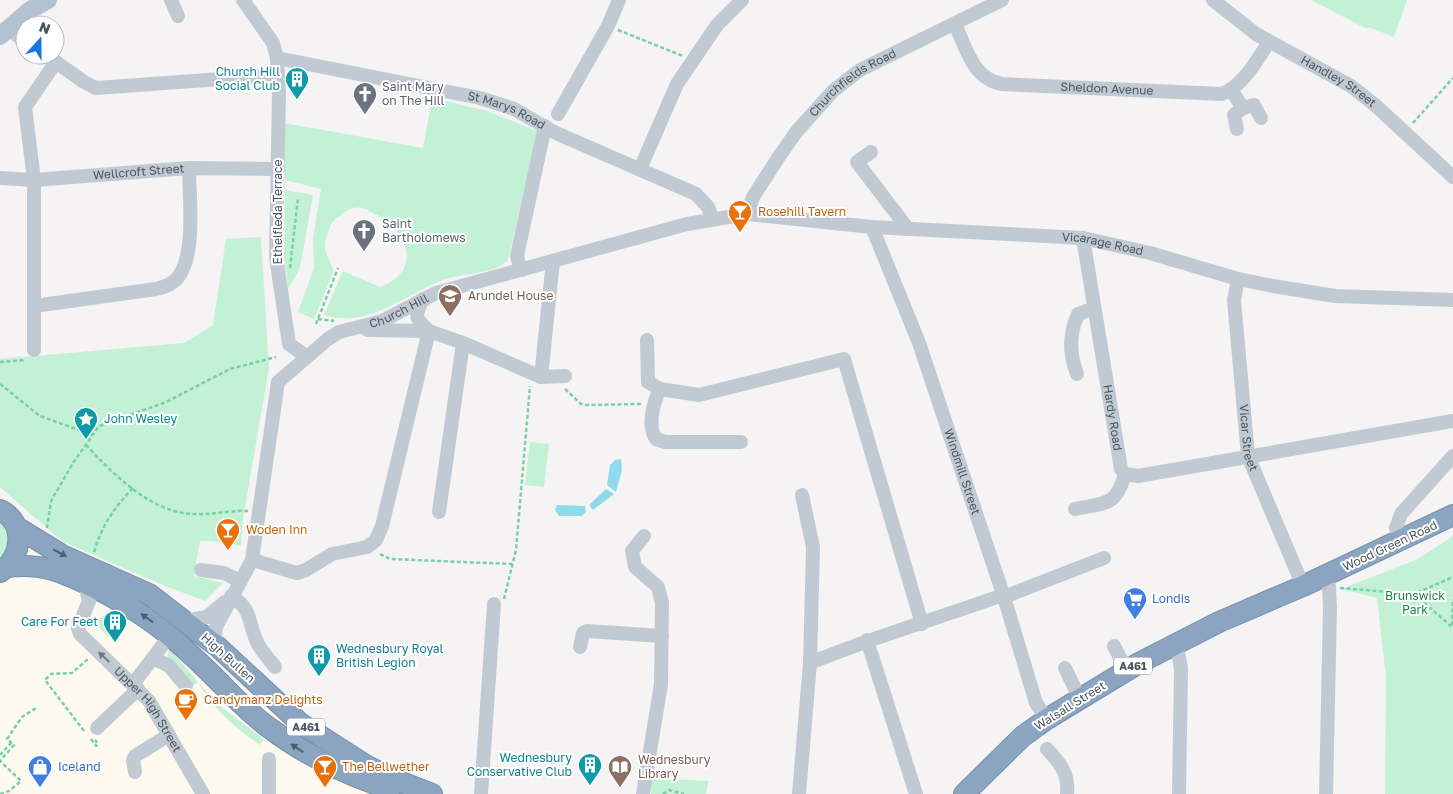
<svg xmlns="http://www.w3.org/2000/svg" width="1453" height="794" font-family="'Golos Text',sans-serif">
  <rect width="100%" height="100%" fill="#f5f3f3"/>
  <path fill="#fdf9ef" d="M18,538L139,597L195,639L198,645L229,676L302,738L422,794H0V572Z"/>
  <path fill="#c3f1d5" d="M1311,0H1407L1394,37L1369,27L1367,29Z
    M432,98L487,111L538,131L508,260C498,274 460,273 443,280C404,295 368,329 324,315L343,271L380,287C423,271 409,231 375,214C371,212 365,208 361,208C353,206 345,211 340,216C335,219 332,221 330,227C322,247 324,251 334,270L314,319L298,312L314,268L313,238L321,189L285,180L284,123L423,148Z
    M285,190L313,195L300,268L288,289L284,259Z
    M261,237L269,368L243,519L241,546L212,541H200L194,576L223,583L205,601L158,583L62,541L0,487V359L184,343L213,325L226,239Z
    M530,442L549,444L544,487L525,485Z
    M0,519L13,543L0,562Z
    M1453,536V794H1385L1386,677L1377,598L1341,589L1418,559Z
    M112,608L127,617L107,636L95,623Z
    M170,649L216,703L264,739L260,745C236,729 212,708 198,682L190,688C181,678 160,663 170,649Z
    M652,778L708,781L706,794H651Z"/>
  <path fill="#90daee" d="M621,459L622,470L616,492L607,485L610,465L615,460Z
    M606,489L614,494L593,510L589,505Z
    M557,505L585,506L586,512L582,516H559L555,510Z"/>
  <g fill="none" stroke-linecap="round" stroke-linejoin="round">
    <g stroke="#7690ad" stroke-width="22">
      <path id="highway" d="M0,510C26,522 23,558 0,572
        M18,528L62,555L149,594L218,647L300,723L367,766L396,780L432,794
        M7,567C42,563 60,571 91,586C137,608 171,634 207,670C227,689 246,711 268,727C305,755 346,775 390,789
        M964,794L1023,736L1047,719L1139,663L1219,622L1303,586L1453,515"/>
    </g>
    <path stroke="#7ad0a6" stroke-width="2.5" stroke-dasharray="4 2.5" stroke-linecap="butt" d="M618,30L683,56
      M1413,123L1453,78
      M290,268L298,198
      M318,319L334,321
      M316,324L338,268
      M0,362L26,360
      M0,384L40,416L93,435
      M565,389L581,404L587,405L641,404
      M86,445C113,474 151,513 194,514C212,515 230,510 248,511
      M47,528L51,501L73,463L99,426L166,402L230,369L276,357
      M94,552C102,525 114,508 133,488
      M380,554L390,559L512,564
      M1340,588L1414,594L1453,577
      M1414,594L1452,627L1453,599
      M504,599L516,550L530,386
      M84,731L45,680L51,674L72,673L89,658
      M91,739L96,746L98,744L95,740
      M0,755L11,743
      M0,794L9,791L21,781L0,761L14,745L7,739L22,717L36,708
      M663,794L669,790L684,794"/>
    <g stroke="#c1cad2" stroke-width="14">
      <path d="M171,0L178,16"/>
      <path d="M243,0L273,43L277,58L279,94L276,257L289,344L307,357"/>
      <path id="s1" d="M1213,0L1256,34L1351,86L1375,105L1453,177"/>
      <path id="s2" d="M955,24C966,48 973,79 1002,84L1222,94C1243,86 1257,60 1269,42"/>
      <path d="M7,28L25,41"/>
      <path d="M46,55L84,82L96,88L278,75"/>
      <path id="s3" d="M277,58L480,98L514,109L556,133L696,194L708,207L712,218"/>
      <path d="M1231,90L1243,108L1234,115L1237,129"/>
      <path d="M1243,108L1254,105L1261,118"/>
      <path d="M558,114L608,26L619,0"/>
      <path d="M871,152L857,162L908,229"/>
      <path d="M640,169L677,84L717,25L742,0"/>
      <path id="s4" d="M0,178L34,180L189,168L278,169"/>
      <path id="s5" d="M747,214L753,197L778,158L797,131L833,91L860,70L1002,0"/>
      <path id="s6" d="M872,227L919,343L1004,597L1036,703L1047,719"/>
      <path id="s7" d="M1083,238L1121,469L1125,474L1138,476L1453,421"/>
      <path d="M521,270L517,256L545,126"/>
      <path id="s8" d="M1238,279L1234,300L1248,456L1303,586"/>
      <path d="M423,299C414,317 415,318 429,331"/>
      <path d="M34,306L156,289C165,287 174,284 179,276C196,252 189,197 189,168"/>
      <path d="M367,330L429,331L463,343L541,377L565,376"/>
      <path d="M647,340L648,382L660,389L699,395L844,359L922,624"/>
      <path d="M34,350V180L25,107L56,62"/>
      <path d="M1077,374C1069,353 1069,335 1078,314L1094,308"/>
      <path d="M541,377L553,261"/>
      <path d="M660,389C653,403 647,426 656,439L665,442H741"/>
      <path d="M1075,509C1104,503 1116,507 1125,474"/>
      <path d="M439,512L463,343"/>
      <path d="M1401,542L1396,528L1401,514L1453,456"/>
      <path d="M252,560L297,573L306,570L332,554L367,547L376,540L382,526L429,331"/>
      <path d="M201,570L224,573L240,581"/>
      <path id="s9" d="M85,583L89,601L78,628L80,634L149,701L203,794"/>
      <path d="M231,596C254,610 247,623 258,644C262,652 269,659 275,667"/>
      <path d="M1004,597L1104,558"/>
      <path d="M184,621L207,617L225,602"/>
      <path d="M867,640L916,794"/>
      <path d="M1174,645L1179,657L1181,669L1179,794"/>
      <path d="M1114,646L1127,671"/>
      <path id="s10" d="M218,647L215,635L216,627L252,560L278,382L328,339L339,332L382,321L436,293L687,224L747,214L872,227L1083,238L1150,253L1238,279L1273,286L1335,296L1453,300"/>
      <path d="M580,647L583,633L587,631L662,636"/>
      <path d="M153,658L169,666L186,686"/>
      <path d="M810,663C873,637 939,618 1003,595"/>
      <path d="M1065,668L1080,699"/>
      <path d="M133,684L162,646"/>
      <path d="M97,728L138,689"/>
      <path d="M1047,749C1061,764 1069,774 1067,794"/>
      <path d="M269,759V794"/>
      <path d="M135,772L133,760L135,756L169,735"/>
      <path d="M481,794L494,604"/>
      <path d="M643,794L661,684L662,603L658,587L635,567L632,551L644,536"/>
      <path d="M799,794L810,663L813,547L802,495"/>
      <path d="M1326,794L1330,608L1329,587L1326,576"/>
    </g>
    <path stroke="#b3c2d1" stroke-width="18" d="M0,36L30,10L48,0"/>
    <use href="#highway" stroke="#8ba5c1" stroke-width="20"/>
  </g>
  <defs><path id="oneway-solid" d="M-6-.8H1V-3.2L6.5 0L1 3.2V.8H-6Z" transform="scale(1.25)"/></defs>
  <g fill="#505e6b">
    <use href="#oneway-solid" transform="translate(60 553) rotate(28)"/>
    <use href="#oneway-solid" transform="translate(147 618) rotate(-144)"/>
    <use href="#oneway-solid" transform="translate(297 748) rotate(-147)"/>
  </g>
  <use fill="#6e7983" href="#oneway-solid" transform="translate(104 657) rotate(-137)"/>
  <defs>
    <g id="building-pin" transform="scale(1.25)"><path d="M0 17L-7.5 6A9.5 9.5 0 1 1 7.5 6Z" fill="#0f9aa8" stroke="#fff"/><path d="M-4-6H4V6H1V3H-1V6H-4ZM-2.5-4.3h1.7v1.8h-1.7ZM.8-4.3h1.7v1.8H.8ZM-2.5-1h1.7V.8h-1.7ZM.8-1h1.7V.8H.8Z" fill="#fff"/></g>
    <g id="church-pin" transform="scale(1.25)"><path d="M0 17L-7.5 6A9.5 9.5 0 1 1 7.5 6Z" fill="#6b7280" stroke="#fff"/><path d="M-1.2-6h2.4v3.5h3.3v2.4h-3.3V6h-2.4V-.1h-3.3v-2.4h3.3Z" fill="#fff"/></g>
    <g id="bar-pin" transform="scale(1.25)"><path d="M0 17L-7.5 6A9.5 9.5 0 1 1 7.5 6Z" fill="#e8710a" stroke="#fff"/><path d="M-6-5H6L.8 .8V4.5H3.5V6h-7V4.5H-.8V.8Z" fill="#fff"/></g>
    <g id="school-pin" transform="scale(1.25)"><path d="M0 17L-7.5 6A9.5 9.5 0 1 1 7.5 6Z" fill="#8d6e63" stroke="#fff"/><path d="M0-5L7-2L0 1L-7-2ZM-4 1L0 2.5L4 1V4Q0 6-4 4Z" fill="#fff"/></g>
    <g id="sight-pin" transform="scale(1.25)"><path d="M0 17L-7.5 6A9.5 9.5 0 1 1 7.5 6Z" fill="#0f9aa8" stroke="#fff"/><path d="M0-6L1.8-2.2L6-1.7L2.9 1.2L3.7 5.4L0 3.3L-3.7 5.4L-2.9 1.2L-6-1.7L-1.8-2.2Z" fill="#fff"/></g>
    <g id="supermarket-pin" transform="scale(1.25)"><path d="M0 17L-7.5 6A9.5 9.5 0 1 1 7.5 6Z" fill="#3f7fe0" stroke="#fff"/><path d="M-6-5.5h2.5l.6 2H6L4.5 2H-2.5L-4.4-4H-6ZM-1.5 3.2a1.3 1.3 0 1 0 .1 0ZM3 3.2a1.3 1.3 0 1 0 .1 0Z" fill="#fff"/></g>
    <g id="cafe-pin" transform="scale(1.25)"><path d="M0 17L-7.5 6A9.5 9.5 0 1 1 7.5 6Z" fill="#e8710a" stroke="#fff"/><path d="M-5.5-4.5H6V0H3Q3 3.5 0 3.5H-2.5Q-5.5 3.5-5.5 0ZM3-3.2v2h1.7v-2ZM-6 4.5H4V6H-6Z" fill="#fff"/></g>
    <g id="shop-pin" transform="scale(1.25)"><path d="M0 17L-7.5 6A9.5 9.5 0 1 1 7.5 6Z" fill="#3f7fe0" stroke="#fff"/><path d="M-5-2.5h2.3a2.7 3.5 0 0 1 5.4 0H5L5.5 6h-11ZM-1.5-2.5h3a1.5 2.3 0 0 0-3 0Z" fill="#fff"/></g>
    <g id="library-pin" transform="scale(1.25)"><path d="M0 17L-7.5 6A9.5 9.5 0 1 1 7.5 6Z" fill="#8d6e63" stroke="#fff"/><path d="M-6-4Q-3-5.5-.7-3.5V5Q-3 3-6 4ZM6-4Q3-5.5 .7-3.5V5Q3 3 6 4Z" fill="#fff"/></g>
  </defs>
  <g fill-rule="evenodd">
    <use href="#building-pin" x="297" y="79"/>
    <use href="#church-pin" x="365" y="94"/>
    <use href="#bar-pin" x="740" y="212"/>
    <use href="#church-pin" x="364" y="231"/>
    <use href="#school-pin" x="450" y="296"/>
    <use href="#sight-pin" x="86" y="419"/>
    <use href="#bar-pin" x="228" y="530"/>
    <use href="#supermarket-pin" x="1135" y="599"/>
    <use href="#building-pin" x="115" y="622"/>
    <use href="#building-pin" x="319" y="656"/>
    <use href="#cafe-pin" x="186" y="700"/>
    <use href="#building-pin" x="590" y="765"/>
    <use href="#shop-pin" x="40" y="767"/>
    <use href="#bar-pin" x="325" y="767"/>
    <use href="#library-pin" x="620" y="767"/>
  </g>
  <g text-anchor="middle" stroke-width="4" stroke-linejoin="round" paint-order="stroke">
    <g fill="#fff" stroke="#808990" stroke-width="1">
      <rect x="1114" y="657.5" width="38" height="17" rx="4"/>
      <rect x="287" y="718.5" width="38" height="17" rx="4"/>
    </g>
    <g font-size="11" font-weight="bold" fill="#4a5661">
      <text x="1133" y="670">A461</text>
      <text x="306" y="731">A461</text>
    </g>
    <g font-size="12" fill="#0d838f" stroke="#fff" text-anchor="end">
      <text x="280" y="76">Church Hill<tspan x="280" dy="14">Social Club</tspan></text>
      <text x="104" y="423" text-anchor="start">John Wesley</text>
      <text x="98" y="626">Care For Feet</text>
      <text x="336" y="653" text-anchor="start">Wednesbury Royal<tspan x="336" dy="14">British Legion</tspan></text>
      <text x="572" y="762">Wednesbury<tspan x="572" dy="14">Conservative Club</tspan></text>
    </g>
    <g font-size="12" fill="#4a5661" stroke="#fff">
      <text dy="4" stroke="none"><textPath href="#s1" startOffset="150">Handley Street</textPath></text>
      <text dy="4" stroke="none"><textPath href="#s5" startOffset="172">Churchfields Road</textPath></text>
      <text dy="4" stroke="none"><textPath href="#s2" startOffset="185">Sheldon Avenue</textPath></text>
      <text dy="4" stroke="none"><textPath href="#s3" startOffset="236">St Marys Road</textPath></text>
      <text dy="4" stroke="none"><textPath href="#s4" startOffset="139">Wellcroft Street</textPath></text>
      <text transform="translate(278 212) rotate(-90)" y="4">Ethelfleda Terrace</text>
      <text dy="4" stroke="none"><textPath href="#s10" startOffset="1139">Vicarage Road</textPath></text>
      <text dy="4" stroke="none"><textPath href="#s10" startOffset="419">Church Hill</textPath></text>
      <text dy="4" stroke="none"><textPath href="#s7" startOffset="182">Hardy Road</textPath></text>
      <text dy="4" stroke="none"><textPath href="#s8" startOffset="160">Vicar Street</textPath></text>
      <text dy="4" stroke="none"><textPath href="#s6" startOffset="261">Windmill Street</textPath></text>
      <text transform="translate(1390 546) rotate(-25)" y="4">Wood Green Road</text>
      <text transform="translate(228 658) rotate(42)" y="4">High Bullen</text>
      <text transform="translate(1070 706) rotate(-32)" y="4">Walsall Street</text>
      <text dy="4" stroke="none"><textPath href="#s9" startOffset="156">Upper High Street</textPath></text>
    </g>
    <g font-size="12" fill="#5b616d" stroke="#fff" text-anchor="start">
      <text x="382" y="91">Saint Mary<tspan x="382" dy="14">on The Hill</tspan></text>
      <text x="382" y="228">Saint<tspan x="382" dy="14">Bartholomews</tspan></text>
    </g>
    <g font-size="12" fill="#c56008" stroke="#fff" text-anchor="start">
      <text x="758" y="216">Rosehill Tavern</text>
      <text x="246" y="534">Woden Inn</text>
      <text x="204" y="704">Candymanz Delights</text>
      <text x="342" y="771">The Bellwether</text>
    </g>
    <g font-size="12" fill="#785e54" stroke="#fff" text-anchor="start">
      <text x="468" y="300">Arundel House</text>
      <text x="638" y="764">Wednesbury<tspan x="638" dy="14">Library</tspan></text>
    </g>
    <g font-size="12" fill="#17864f" stroke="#fff">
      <text x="1415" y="600">Brunswick<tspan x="1415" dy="14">Park</tspan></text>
    </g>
    <g font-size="12" fill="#366cbe" stroke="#fff" text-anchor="start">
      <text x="1152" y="603">Londis</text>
      <text x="58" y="771">Iceland</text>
    </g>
  </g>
  <g transform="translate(40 40) rotate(21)"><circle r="24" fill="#ffffff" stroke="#b7bbc0"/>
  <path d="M0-4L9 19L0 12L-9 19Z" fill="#1a73e8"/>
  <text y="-8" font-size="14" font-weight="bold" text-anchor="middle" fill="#4a5661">N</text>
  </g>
</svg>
